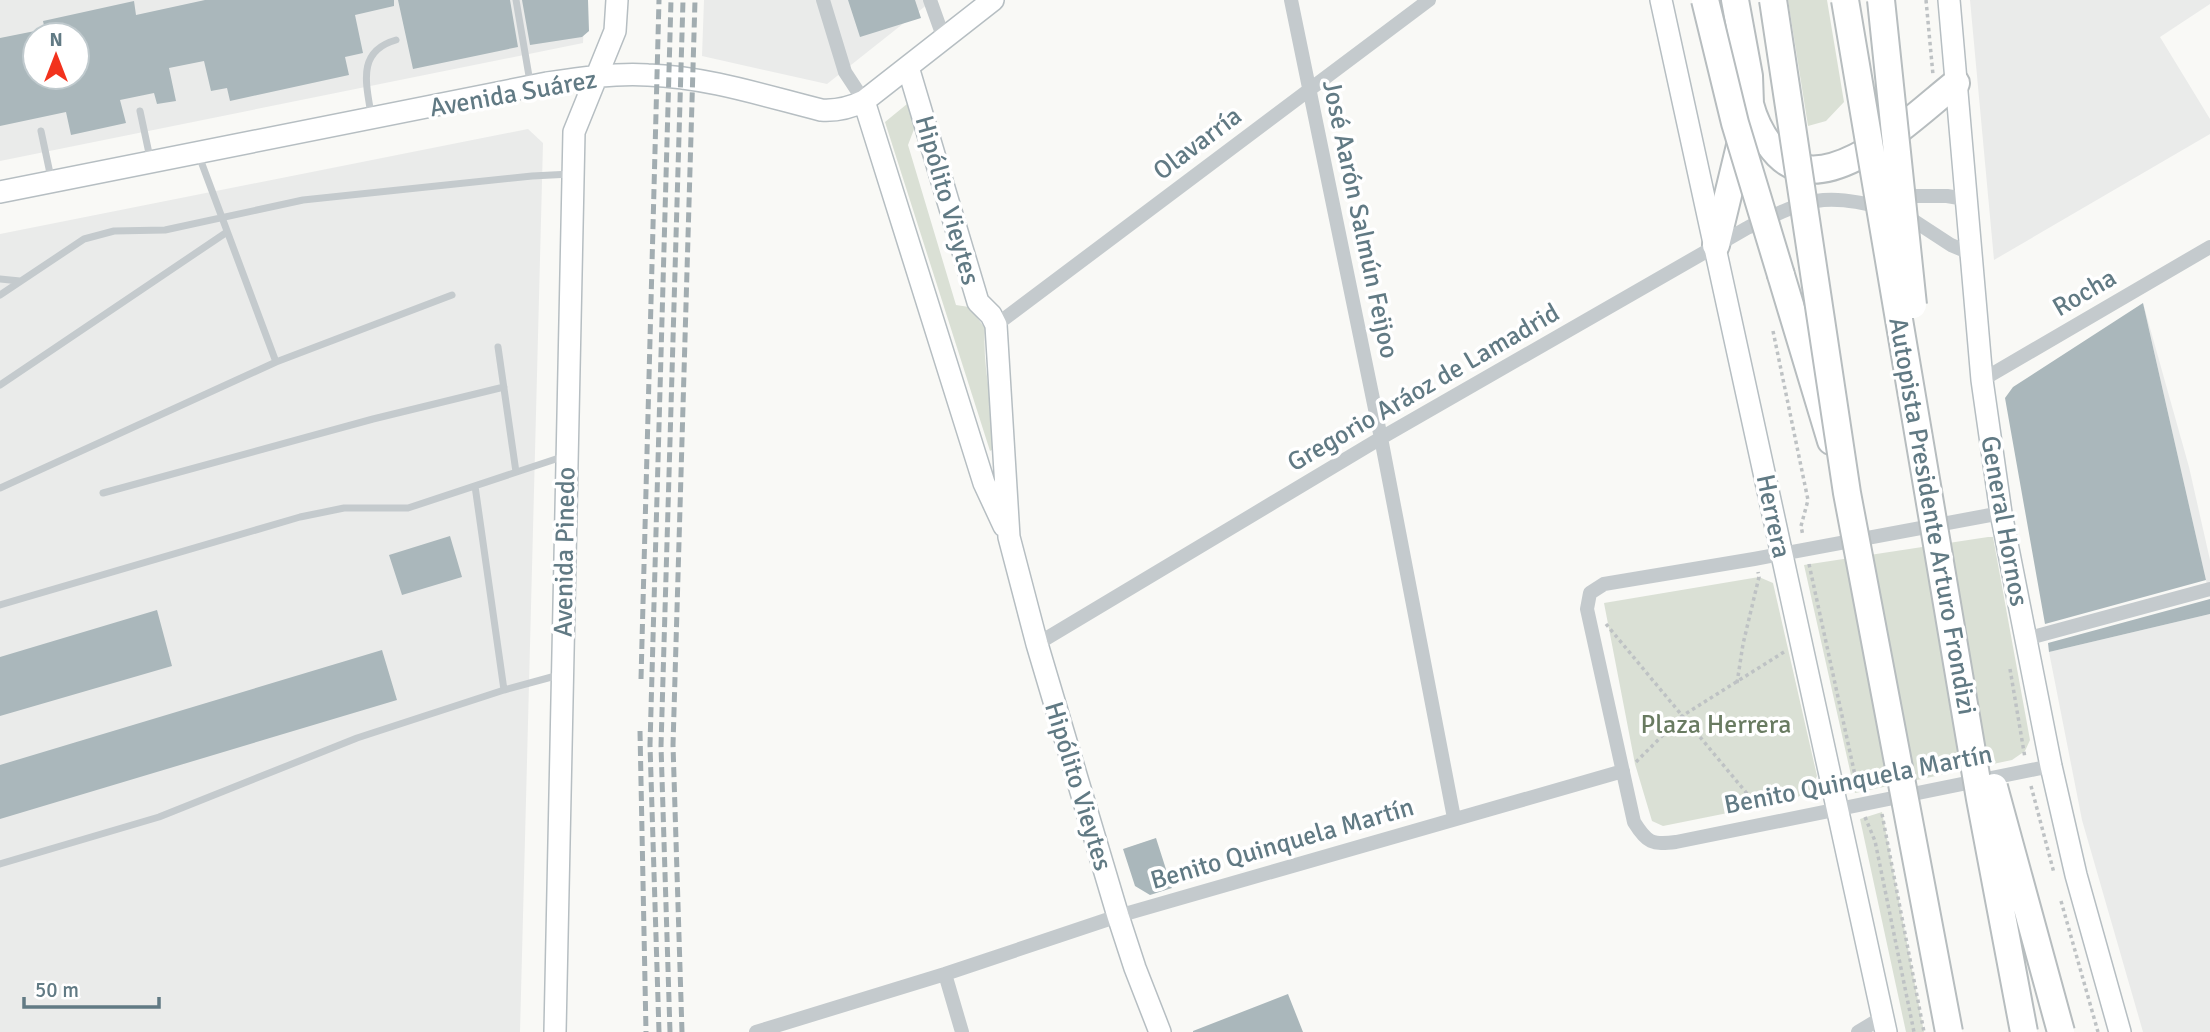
<svg xmlns="http://www.w3.org/2000/svg" width="2210" height="1032" font-family="Signika,sans-serif">
  <rect width="100%" height="100%" fill="#f9f9f6"/>
  <path fill="#eaebea" fill-rule="evenodd" d="M0,0H585L583,43L0,161ZM35,35H77V77H35Z
    M704,0H933L827,84L702,56Z
    M1970,0H2210V4L2160,37L2210,119V134L1994,260Z
    M528,129L543,143L520,1032H0V234Z
    M2143,303L2189,467L2210,560V598Z
    M2210,614V1032H2143L2082,820L2049,652Z"/>
  <path fill="#dae0d5" d="M1788,0H1827L1844,102L1826,121L1808,126Z
    M907,104L916,124L908,145L956,305L969,307L985,328C982,367 993,407 997,447L990,451L885,122Z
    M1988,537H1993L2030,740L2025,751L2012,760L1855,793L1804,565Z
    M1759,577L1773,583L1817,776L1811,789L1793,800L1663,826L1652,821L1635,764L1604,603Z
    M1882,812L1924,1032H1906L1860,819Z"/>
  <path fill="#aab7bb" d="M205,0H394V6L355,15L363,53L345,57L349,75L230,101L227,88L211,91L204,61L169,68L176,101L157,104L154,93L120,100L126,123L71,135L66,112L0,126V38L35,31V77H77V35H46L43,21L134,1L136,15Z
    M398,0H510L518,47L413,69Z
    M522,0H588L589,31L582,37L530,45Z
    M848,0H915L921,18L860,37Z
    M2143,303L2206,580L2045,624L2005,398L2013,387Z
    M450,536L462,577L402,595L389,555Z
    M2210,599V614L2049,652L2048,643Z
    M157,610L172,666L0,716V657Z
    M382,650L397,700L0,819V765Z
    M1156,838L1172,888L1150,895L1135,886L1123,849Z
    M1288,994L1303,1032H1193V1031Z"/>
  <g fill="none" stroke-linecap="round" stroke-linejoin="round">
    <g stroke="#b6bec2" stroke-width="24">
      <path id="secondary" d="M1661,0L1886,1032
        M1949,0L1982,380L2001,513L2051,766L2076,875L2120,1032
        M908,67L978,302L991,315L996,325L1009,537L1037,644L1118,916L1135,968L1160,1032
        M864,101L984,483L1004,526
        M0,192L547,83C580,78 615,73 648,75C707,77 765,96 821,110C837,111 850,108 864,101L993,0
        M555,1032L574,132L615,31L617,0"/>
    </g>
    <g stroke="#b7bdbf" stroke-width="30">
      <path id="highway" d="M1750,104C1755,123 1765,141 1778,155C1827,205 1917,113 1956,83
        M1716,245L1750,104L1749,76L1735,0
        M1781,275L1831,441"/>
    </g>
    <path stroke="#bec2c4" stroke-width="3.5" stroke-dasharray="3.5 3.5" stroke-linecap="butt" d="M1926,0L1933,75
      M1773,331L1808,500L1801,526L1803,536
      M1809,564L1858,789
      M1606,624L1759,808
      M2010,669L2025,758
      M1737,683L1743,644L1759,577L1758,572
      M1636,762L1682,716L1784,652
      M2031,786L2054,873
      M1882,814L1924,1032
      M1865,817L1875,841L1914,1032
      M2061,901L2098,1032"/>
    <path stroke="#c4cacd" stroke-width="7" d="M516,0L530,82
      M140,111L150,158
      M371,114C366,83 357,51 396,40
      M41,131L51,178
      M199,156L276,362
      M0,279L20,281
      M0,295L84,239L114,231L165,230L303,200L532,176L571,174
      M498,347L516,472
      M0,385L227,232
      M475,486L504,690
      M0,488L276,362L452,295
      M103,493L373,419L504,387
      M0,605L300,517L344,508H408L565,456
      M0,864L159,817L357,738L504,690L559,675"/>
    <path stroke="#c4cacd" stroke-width="14" d="M823,0L845,72L864,101
      M930,0L944,39
      M1291,0L1381,438L1454,818
      M1897,196H1947L1965,199
      M1902,213L1951,245L1970,253
      M996,325L1429,0
      M1982,380L2210,247
      M2001,513L1754,559L1604,584L1590,593L1587,609L1634,822C1647,843 1652,845 1676,842L2051,766
      M2026,639L2210,589
      M1037,644L1381,438L1747,228C1769,218 1792,205 1816,201C1838,197 1861,203 1883,207
      M945,974L962,1032
      M756,1032L945,974L1118,916L1623,771
      M1858,1032L1883,1017"/>
    <use href="#secondary" stroke="#fff" stroke-width="21"/>
    <use href="#highway" stroke="#fff" stroke-width="26"/>
    <path stroke="#a2adb1" stroke-width="5" stroke-dasharray="10 5" stroke-linecap="butt" d="M641,679L659,0
      M640,731L646,1032
      M659,1032L650,745L671,0
      M670,1032L661,746L683,0
      M682,1032L673,745L695,0"/>
    <g stroke="#b7bdbf" stroke-width="30" stroke-linecap="butt">
      <path id="highway-bridge" d="M1705,0L1735,123L1781,275
        M1773,0L1847,493L1949,1032
        M1845,0L1980,799L2024,1032
        M1881,0L1913,305
        M1994,787L2061,1032"/>
    </g>
    <use href="#highway-bridge" stroke="#fff" stroke-width="26"/>
  </g>
  <g text-anchor="middle" stroke-width="7" stroke-linejoin="round" paint-order="stroke">
    <g font-size="26" fill="#617a84" stroke="#fff">
      <text transform="translate(513 93) rotate(-10)" y="9">Avenida Suárez</text>
      <text transform="translate(1197 143) rotate(-37)" y="9">Olavarría</text>
      <text transform="translate(948 200) rotate(74)" y="9">Hipólito Vieytes</text>
      <text transform="translate(1361 219) rotate(78)" y="9">José Aarón Salmún Feijoo</text>
      <text transform="translate(2084 292) rotate(-30)" y="9">Rocha</text>
      <text transform="translate(1423 387) rotate(-30)" y="9">Gregorio Aráoz de Lamadrid</text>
      <text transform="translate(1774 516) rotate(78)" y="9">Herrera</text>
      <text transform="translate(1933 516) rotate(80)" y="9">Autopista Presidente Arturo Frondizi</text>
      <text transform="translate(2005 521) rotate(80)" y="9">General Hornos</text>
      <text transform="translate(564 552) rotate(-89)" y="9">Avenida Pinedo</text>
      <text transform="translate(1858 779) rotate(-11)" y="9">Benito Quinquela Martín</text>
      <text transform="translate(1079 786) rotate(73)" y="9">Hipólito Vieytes</text>
      <text transform="translate(1282 843) rotate(-16)" y="9">Benito Quinquela Martín</text>
    </g>
    <g font-size="26" fill="#697b61" stroke="#fff">
      <text x="1716" y="733">Plaza Herrera</text>
    </g>
  </g>
  <g transform="translate(56 56)"><circle r="33" fill="#ffffff" stroke="#c0cace" stroke-width="2"/>
  <path d="M0-5L12 26L0 18L-12 26Z" fill="#f2321d"/>
  <text y="-10" font-size="19" font-weight="bold" text-anchor="middle" fill="#617a84">N</text>
  </g>
  <path d="M24 997v10h135v-10" fill="none" stroke="#617a84" stroke-width="3.5"/>
  <text x="35" y="997" font-size="21" fill="#617a84" stroke="#ffffff" stroke-width="5" paint-order="stroke">50 m</text>
</svg>
